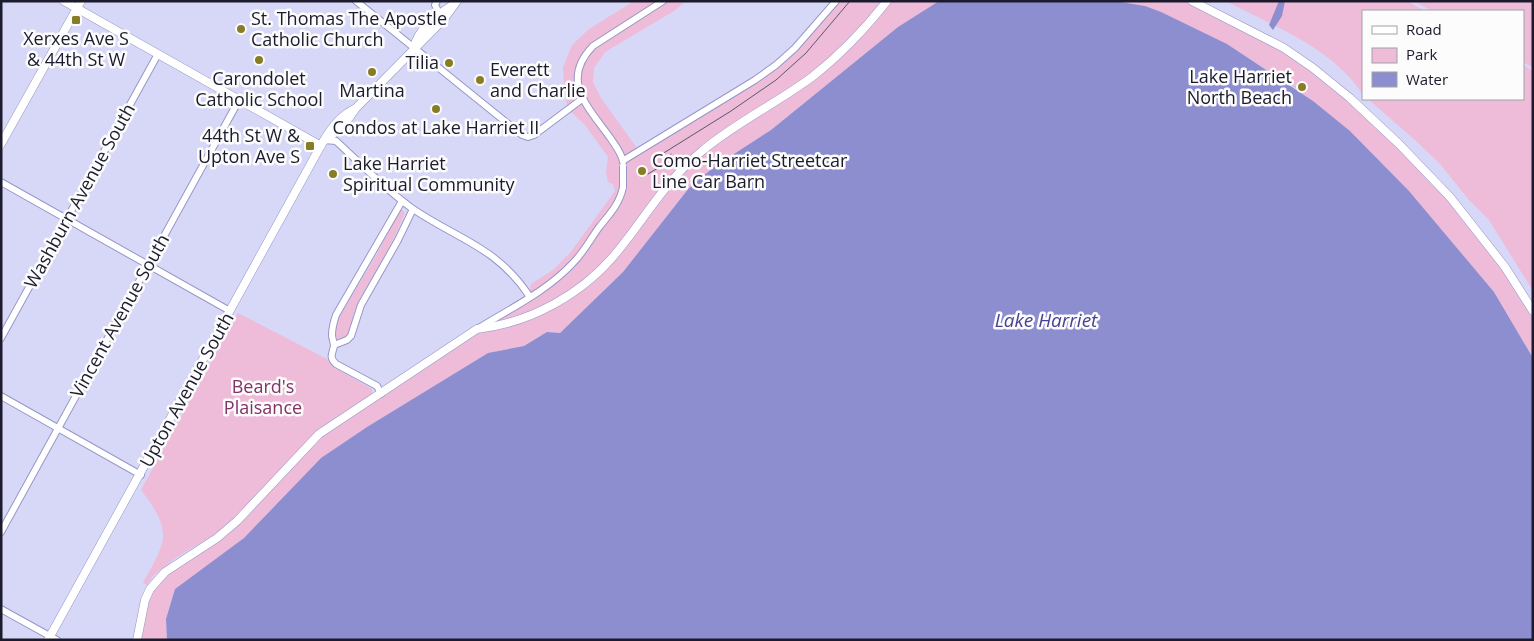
<svg xmlns="http://www.w3.org/2000/svg" width="1534" height="641" font-family="'Open Sans',sans-serif">
  <rect width="100%" height="100%" fill="#d7d8f7"/>
  <path fill="#eebbd8" d="M634,1H686L674,11L605,52L594,68L593,82L601,98L639,151L776,65L836,1H939L898,27L771,130L714,167L689,188L623,272L560,333L547,332L524,346L488,353L367,427L321,458L244,538L175,589L166,619L167,640H140L148,601L157,579L211,542L307,445L529,297L531,284L553,270L570,253L615,191L613,184L608,182L606,172L608,157L585,125L569,110L565,97L563,68L572,45L589,29Z
    M1115,1H1192L1284,48L1350,98L1450,197L1533,311V358L1494,292L1409,191L1350,131L1298,90L1227,44L1145,6Z
    M1226,1H1407L1425,11H1363V95C1333,48 1273,26 1226,1Z
    M1414,1H1533V68L1523,62V11H1432Z
    M1523,65L1533,71V291L1489,220L1469,200L1440,164L1416,141L1368,99H1523Z
    M400,209L405,212C396,236 384,257 372,278C365,290 356,303 353,316C350,326 351,338 338,339L335,335L337,321L377,254Z
    M238,313L327,359L333,367L372,389V395L303,445L227,527L177,557L154,575L147,585L143,583C150,570 165,547 163,532C161,516 150,502 141,490Z"/>
  <path fill="#8d8ed0" d="M939,1H1115L1145,6L1161,12L1227,44L1313,101L1350,131L1409,191L1494,292L1533,358V640H167L166,619L175,589L244,538L321,458L367,427L488,353L524,346L547,332L560,333L623,272L689,188L714,167L771,130L898,27Z
    M1279,1H1285L1282,16L1273,30L1269,25Z"/>
  <g fill="none" stroke-linecap="round" stroke-linejoin="round">
    <g stroke="#9697c7" stroke-width="8">
      <path id="minor" d="M356,1L522,135L528,137L534,135L582,99
        M437,1L435,5L439,13
        M324,140L336,141C360,163 386,190 413,209C459,240 497,247 530,297
        M624,160L755,80L776,65L795,48L836,1
        M623,162C622,154 616,146 611,139C589,108 559,81 593,46L663,1
        M1,182L230,311
        M479,328C511,308 547,291 573,263C584,252 591,238 600,226C610,214 620,203 623,187
        M1,338L158,54
        M334,345L347,340L351,336L361,305L398,240L413,209
        M381,394L377,386L336,364C329,357 332,355 334,346C334,343 332,338 332,335C332,328 334,321 336,315L402,201
        M1,396L141,475
        M1,532L239,100
        M1,609L57,640"/>
    </g>
    <g stroke="#9697c7" stroke-width="9">
      <path id="tertiary" d="M64,1L321,146
        M1192,1L1284,48L1313,68L1350,98L1399,144L1450,197L1505,267L1533,311
        M414,48C417,30 436,16 451,6
        M325,140C338,132 348,121 356,108L444,19L457,1
        M1,144L81,1
        M48,640L324,140C332,127 341,115 356,108
        M137,640L145,600L150,589L165,572L217,538L237,521L319,434L477,329C530,323 583,294 617,252C646,217 665,181 702,151C735,123 777,103 812,77C840,55 865,29 887,1"/>
    </g>
    <use href="#minor" stroke="#fff" stroke-width="6"/>
    <use href="#tertiary" stroke="#fff" stroke-width="8"/>
    <path stroke="#58586f" stroke-width="1" d="M654,159L731,111L776,80L806,53L850,1
      M648,174L663,165L671,154"/>
    <g stroke="#9697c7" stroke-width="8" stroke-linecap="butt">
      <path id="minor-bridge" d="M623,187V166"/>
    </g>
    <use href="#minor-bridge" stroke="#fff" stroke-width="6"/>
  </g>
  <g fill="#867d24" stroke="#fcfcfc" stroke-width="2">
    <rect x="71" y="15" width="10" height="10" rx="2.5"/>
    <circle cx="241" cy="29" r="5"/>
    <circle cx="259" cy="60" r="5"/>
    <circle cx="449" cy="63" r="5"/>
    <circle cx="372" cy="72" r="5"/>
    <circle cx="480" cy="80" r="5"/>
    <circle cx="1302" cy="87" r="5"/>
    <circle cx="436" cy="109" r="5"/>
    <rect x="305" y="141" width="10" height="10" rx="2.5"/>
    <circle cx="642" cy="171" r="5"/>
    <circle cx="333" cy="174" r="5"/>
  </g>
  <g text-anchor="middle" stroke-width="5" stroke-linejoin="round" paint-order="stroke">
    <g font-size="18" fill="#1b1b2d" stroke="#fcfcfc" text-anchor="start">
      <text x="251" y="25">St. Thomas The Apostle<tspan x="251" dy="21">Catholic Church</tspan></text>
      <text x="76" y="45" text-anchor="middle">Xerxes Ave S<tspan x="76" dy="21">&amp; 44th St W</tspan></text>
      <text x="439" y="69" text-anchor="end">Tilia</text>
      <text x="490" y="76">Everett<tspan x="490" dy="21">and Charlie</tspan></text>
      <text x="1292" y="83" text-anchor="end">Lake Harriet<tspan x="1292" dy="21">North Beach</tspan></text>
      <text x="259" y="85" text-anchor="middle">Carondolet<tspan x="259" dy="21">Catholic School</tspan></text>
      <text x="372" y="97" text-anchor="middle">Martina</text>
      <text x="436" y="134" text-anchor="middle">Condos at Lake Harriet II</text>
      <text x="300" y="142" text-anchor="end">44th St W &amp;<tspan x="300" dy="21">Upton Ave S</tspan></text>
      <text x="652" y="167">Como-Harriet Streetcar<tspan x="652" dy="21">Line Car Barn</tspan></text>
      <text x="343" y="170">Lake Harriet<tspan x="343" dy="21">Spiritual Community</tspan></text>
    </g>
    <g font-size="18" fill="#1b1b2d" stroke="#fcfcfc">
      <text transform="translate(80 196) rotate(-61)" y="6">Washburn Avenue South</text>
      <text transform="translate(120 316) rotate(-61)" y="6">Vincent Avenue South</text>
      <text transform="translate(187 390) rotate(-61)" y="6">Upton Avenue South</text>
    </g>
    <g font-size="18" fill="#823266" stroke="#fcfcfc">
      <text x="263" y="393">Beard's<tspan x="263" dy="21">Plaisance</tspan></text>
    </g>
    <g font-size="19" font-style="italic" fill="#484292" stroke="#fcfcfc">
      <text x="1046" y="327">Lake Harriet</text>
    </g>
  </g>
  <rect width="1534" height="641" fill="none" stroke="#1b1b2d" stroke-width="5"/>
  <rect x="1362" y="10" width="162" height="90" fill="#fcfcfc" stroke="#a2a2a9"/>
  <rect x="1372" y="26" width="25" height="8" fill="#ffffff" stroke="#a2a2a9"/>
  <text x="1406" y="35" font-size="15" fill="#1b1b2d">Road</text>
  <rect x="1372" y="48" width="25" height="15" fill="#eebbd8" stroke="#a2a2a9"/>
  <text x="1406" y="60" font-size="15" fill="#1b1b2d">Park</text>
  <rect x="1372" y="72" width="25" height="15" fill="#8d8ed0" stroke="#a2a2a9"/>
  <text x="1406" y="85" font-size="15" fill="#1b1b2d">Water</text>
</svg>
